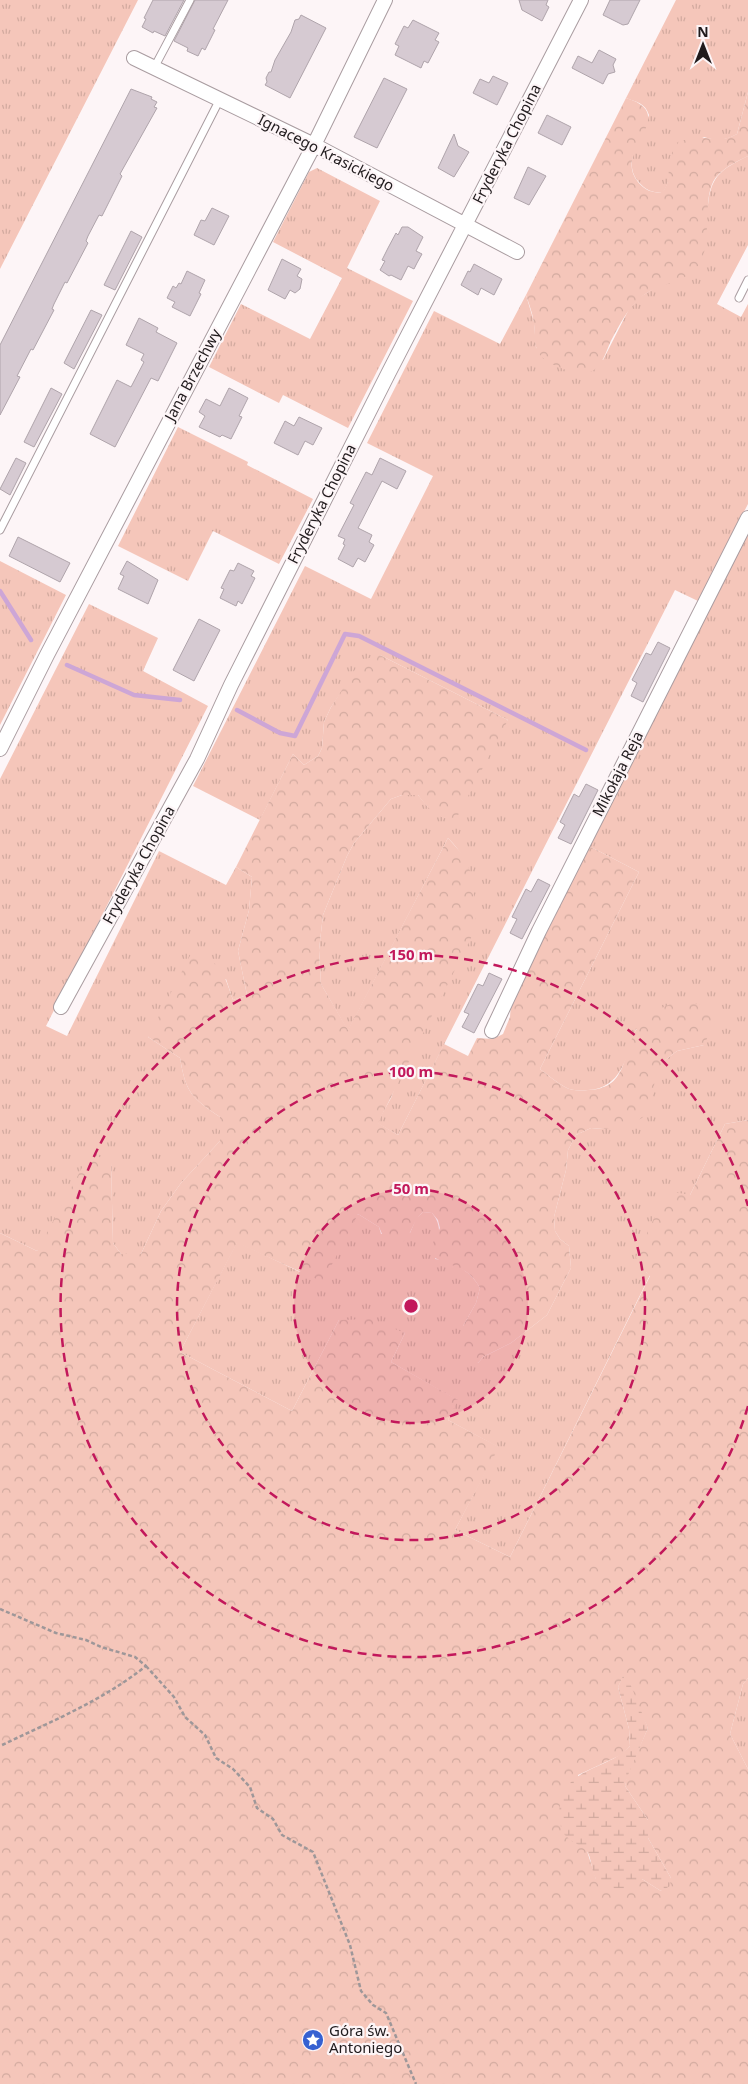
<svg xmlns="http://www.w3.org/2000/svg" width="748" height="2084" font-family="'Noto Sans',sans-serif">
  <defs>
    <pattern id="grass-tufts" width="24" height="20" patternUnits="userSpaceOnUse" patternTransform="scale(1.25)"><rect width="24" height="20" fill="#f5c6ba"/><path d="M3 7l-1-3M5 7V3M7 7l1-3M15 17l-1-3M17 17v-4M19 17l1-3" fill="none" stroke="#d2aa9f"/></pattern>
    <pattern id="forest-crowns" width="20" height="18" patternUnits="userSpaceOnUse" patternTransform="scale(1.25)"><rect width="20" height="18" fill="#f5c6ba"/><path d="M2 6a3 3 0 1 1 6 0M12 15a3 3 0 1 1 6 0" fill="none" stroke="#d2aa9f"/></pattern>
    <pattern id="wetland-marsh" width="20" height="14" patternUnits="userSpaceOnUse" patternTransform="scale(1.25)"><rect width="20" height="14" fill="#f5c6ba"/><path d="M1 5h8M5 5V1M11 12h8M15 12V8" fill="none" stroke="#d2aa9f"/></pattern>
  </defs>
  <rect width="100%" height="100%" fill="#fdf5f7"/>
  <path fill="url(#grass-tufts)" d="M0,0H138L0,269Z
    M676,0H748V92L737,134C725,141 717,141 704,137L671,155C670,167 671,184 662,193C651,192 645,190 638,181C622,163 641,135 649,115C645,103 637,102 626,98Z
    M748,156V245L717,304L741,317L748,304V504L698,601L675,590L398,1135L377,1123L391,1098L471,885C469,865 462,852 448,838L348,1031L321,984L319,950L323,915L347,856L354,843L391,799L402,795H418L428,807L508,720L380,655L340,694L331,707L324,722L322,748L318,756L304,765L293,754L260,820L193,786L305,566L371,599L433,476L367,443L434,311L500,344L526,295L534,322L536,348L603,360L629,309L640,297L658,286L708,205C711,175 722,169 748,156Z
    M317,168L380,201L347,268L413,301L348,428L283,395L279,403L209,367L241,304L310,339L342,278L273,242L309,172Z
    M178,427L248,462L247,465L313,499L279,564L213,531L188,581L118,546Z
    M748,533V1120L725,1124L690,1195L646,1272L650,1275L510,1557L455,1530L498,1447L448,1420L457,1400L391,1362L405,1333L339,1320L292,1411L180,1352L237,1242L300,1272L358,1214L379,1227L381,1234L410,1233L416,1219L423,1212L432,1213C444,1227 438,1242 435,1259C454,1262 471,1271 480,1288L476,1303L463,1326L478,1363L483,1357L511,1343L547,1315L571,1268L569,1246L560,1239L555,1231L554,1217L566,1170L568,1150L576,1135L591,1128L603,1129L664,1061L677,1051L704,1045L636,1029C627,1056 621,1089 588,1090C580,1091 572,1091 565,1087C556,1082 548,1075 540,1069L639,872L589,846Z
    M0,561L66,595L0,725Z
    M89,604L158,638L143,671L208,706L46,1026L67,1036L159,851L226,885L236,867L252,877L249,910L238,951L247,995L233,1000L226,979L148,1037L180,1058C186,1093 191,1097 220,1117V1141L181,1183L161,1211L141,1254H121L113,1243L111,1163L37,1251L0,1233V779Z
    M748,1678V1769L730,1734L743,1684Z"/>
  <path fill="url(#forest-crowns)" fill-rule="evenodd" d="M748,92V156C738,161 727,166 719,174C700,191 713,237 701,261C688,286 656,281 638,300C627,310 620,324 613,337C607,347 604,364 594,370C585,375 570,372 561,368C550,364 539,358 536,347C534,340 535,331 534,324C533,314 529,304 526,295L626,98C682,115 611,150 638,182C645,190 650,192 661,193C673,183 666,167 671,155C673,150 677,145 679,141C687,140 697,137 705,138C718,139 724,141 737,134Z
    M380,655L508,720L455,821C436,817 430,811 418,795H402L391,799L354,843L347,856L323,915L319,950L321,984L348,1030L448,838L463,855L470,871L475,902L476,917L472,936L378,1123L398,1135L444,1044L468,1056L477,1038L493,1039L503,1034L510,1017L511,1003L589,846L639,872L540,1069C548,1075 556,1082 565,1087C572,1091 580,1091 588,1090C627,1089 622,1056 636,1030C641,1020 652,1012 662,1008C669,1004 675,1002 684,1003C698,1004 708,1004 718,1015L704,1045L677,1051L664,1061L656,1072L651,1106L642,1118L627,1126L603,1129L591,1128L576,1135L568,1150L566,1170L554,1217L555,1231L560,1239L569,1246L571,1268L547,1315L511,1343L483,1357L478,1363L466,1356L461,1348L463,1326L476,1303L480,1288C465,1261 447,1269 428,1253L440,1228L438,1220L432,1213L423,1212C408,1225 412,1250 386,1243L379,1227L358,1214L323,1282L237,1243L180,1352L292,1411L339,1320L370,1319L405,1333L391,1362L458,1400L448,1420L499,1447L455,1530L510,1557L650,1276L638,1264L636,1257L662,1201C672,1191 677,1192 690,1195L725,1124L748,1120V1678L743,1684L730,1734L748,1769V2084H0V1233L37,1251L90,1153L111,1162L113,1243L121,1254H141L161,1211L181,1183L220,1141V1117C191,1097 186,1093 180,1058L148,1037L194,948C220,964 224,972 233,1000L247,995L238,951L249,910L252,877L236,867L293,754L304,765L318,756L322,748L324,722L331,707L356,668L362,660ZM623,1677L648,1728L627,1775L625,1786L648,1820V1838L671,1878L661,1891L642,1879H596L587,1851L578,1775L623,1754L630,1746L629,1729L618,1687Z"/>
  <path fill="url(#wetland-marsh)" d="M623,1676L631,1686L648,1728L628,1775L625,1786L648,1820V1838L671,1878L670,1886L661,1891L642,1879C631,1893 606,1896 596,1879C591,1871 592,1857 586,1850C580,1845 572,1842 567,1837C557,1829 558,1804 563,1794C574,1767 612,1767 630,1746L629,1729L618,1687Z"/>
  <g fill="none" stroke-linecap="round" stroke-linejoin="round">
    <path stroke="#cda6d6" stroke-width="4.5" d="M0,591L31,640
      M67,665L134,695L180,700
      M237,710L280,733L295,736L345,634L359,636L586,750"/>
  </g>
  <path fill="#d6cad2" stroke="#afa4ab" d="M153,0H184L165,36L154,31L153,33L142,27L146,19L144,18Z
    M195,0H228L213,29L215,30L205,50L202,48L198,56L187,51L188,48L174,41Z
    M519,0H548L546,5L549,7L542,21L522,10Z
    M610,0H640L628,24L623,25L603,15Z
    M301,15L326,28L290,98L265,85L267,82L266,78L269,72H271L275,60L291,32L295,20L299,19Z
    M413,20L439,33L435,40L439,42L428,63L424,61L421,68L395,55L399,46L395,44L404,26L408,28Z
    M599,50L616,59L613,65L615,72L608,74L603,84L572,68L578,56L592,63Z
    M493,76L508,83L497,105L473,93L480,79L489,83Z
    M384,78L407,89L377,148L354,137Z
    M131,89L152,97L151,99L157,102L154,107L157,108L120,174L122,176L102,216L99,215L88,236L86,241L88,243L67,283L65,282L54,304L52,309L54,310L33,350L31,349L17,376L20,377L0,415V345Z
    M547,115L571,127L562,145L538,133Z
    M454,134L458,146L469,152L454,177L438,168Z
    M528,167L546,176L529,205L514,198Z
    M212,208L229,216L214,245L194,235L201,220L205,221Z
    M402,227H408L423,237L416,251L422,254L417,263L414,269L408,266L401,280L391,275L389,276L380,270L385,261L382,260L388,248L396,233L398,235Z
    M131,231L142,237L115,290L104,285Z
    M282,259L301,269L297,276L302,279L300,289L295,293L290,290L285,299L268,290Z
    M474,264L502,279L494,295L481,288L478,295L461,285L468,271L470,272Z
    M187,271L205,280L199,293L201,294L190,316L172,307L175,302L167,298L173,286L176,288L179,283L181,284Z
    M91,310L102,315L74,369L64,363Z
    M139,318L158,328L156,332L177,343L158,381L151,378L115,447L90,434L117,380L131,387L144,362L141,360L144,354L126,345Z
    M51,388L62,394L34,447L24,442Z
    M229,388L248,398L239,416L242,417L231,439L222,435L220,437L199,427L205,416L199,412L206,399L220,406Z
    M299,417L322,428L313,445L305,441L298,455L274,443L285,421L294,426Z
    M16,458L26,463L10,495L0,489Z
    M380,458L406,471L397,489L382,481L358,528L372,535L369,542L374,545L365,562L358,558L353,567L338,559L345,545L343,544L345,539L338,536L354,505L350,503L366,472L372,475Z
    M18,537L70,563L60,582L9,556Z
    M127,561L158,580L148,604L118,589L124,576L120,574Z
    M238,563L254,571L251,576L255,578L242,604L238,601L236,606L220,598L224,589L221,588L230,570L234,571Z
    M199,619L220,630L194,681L173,670Z
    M658,642L670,648L643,702L631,696L637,683L632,680L646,653L651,655Z
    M586,784L598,790L571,844L558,838L565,825L560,822L574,794L579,797Z
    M538,879L550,885L522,939L510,933L517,919L512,917L526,889L531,892Z
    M489,973L502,979L474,1033L462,1027L469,1014L464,1012L478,984L483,986Z"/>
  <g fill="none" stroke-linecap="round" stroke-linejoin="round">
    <g stroke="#a99ca0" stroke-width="9">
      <path id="service" d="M154,68L190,0
        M739,298L748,280
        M0,530L220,99"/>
    </g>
    <g stroke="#a99ca0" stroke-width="16">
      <path id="minor" d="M134,58L314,145L517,252
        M0,749L47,655L314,145L385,0
        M61,1007L197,759L231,685L388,374L581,0
        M492,1031L539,931L748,518"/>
    </g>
    <path stroke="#9e9799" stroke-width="2.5" stroke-dasharray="4 2.5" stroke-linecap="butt" d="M0,1609L56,1633L86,1640L101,1647L135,1657L146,1666C102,1701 50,1722 0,1746
      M146,1666L174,1697L185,1717L205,1735L216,1758L233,1769L250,1787L257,1808L273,1819L282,1835L313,1852L350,1945L361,1991L373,2005L386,2013L416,2084"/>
    <use href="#service" stroke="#fff" stroke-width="7"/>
    <use href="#minor" stroke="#fff" stroke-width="14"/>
  </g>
  <circle cx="411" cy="1306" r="117" fill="#c2185b" fill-opacity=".12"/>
  <g fill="none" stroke="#c2185b" stroke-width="2.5" stroke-dasharray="9 6">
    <circle cx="411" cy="1306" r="117"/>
    <circle cx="411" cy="1306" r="234"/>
    <path d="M748 1406A351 351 0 1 1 748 1206"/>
  </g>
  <defs>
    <g id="sight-disc" transform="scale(1.125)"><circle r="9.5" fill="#3661d1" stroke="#fdf5f7"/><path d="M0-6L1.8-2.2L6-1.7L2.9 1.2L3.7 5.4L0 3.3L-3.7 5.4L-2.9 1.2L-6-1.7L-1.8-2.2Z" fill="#fff"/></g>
  </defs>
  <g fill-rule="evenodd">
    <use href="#sight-disc" x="313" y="2040"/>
  </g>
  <g text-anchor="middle" stroke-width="4.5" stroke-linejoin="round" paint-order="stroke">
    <g font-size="15" fill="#201b1d" stroke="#fdf5f7">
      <text transform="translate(507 144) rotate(-63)" y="5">Fryderyka Chopina</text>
      <text transform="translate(326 153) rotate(27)" y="5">Ignacego Krasickiego</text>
      <text transform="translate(193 375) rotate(-62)" y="5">Jana Brzechwy</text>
      <text transform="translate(322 504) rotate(-63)" y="5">Fryderyka Chopina</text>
      <text transform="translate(618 774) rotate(-63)" y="5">Mikołaja Reja</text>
      <text transform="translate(139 865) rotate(-61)" y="5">Fryderyka Chopina</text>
    </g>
    <g font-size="15" fill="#201b1d" stroke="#fdf5f7" text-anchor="start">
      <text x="329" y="2036">Góra św.<tspan x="329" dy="17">Antoniego</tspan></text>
    </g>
  </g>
  <circle cx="411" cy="1306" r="8" fill="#c2185b" stroke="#fdf5f7" stroke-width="2.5"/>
  <g font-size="15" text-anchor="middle" font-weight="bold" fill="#c2185b" stroke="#fdf5f7" stroke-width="4.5" stroke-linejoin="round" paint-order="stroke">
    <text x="411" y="960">150 m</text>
    <text x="411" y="1077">100 m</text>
    <text x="411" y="1194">50 m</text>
  </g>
  <g transform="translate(703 45)" stroke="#fdf5f7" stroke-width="4" paint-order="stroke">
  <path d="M0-4L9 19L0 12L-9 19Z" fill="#201b1d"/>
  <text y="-8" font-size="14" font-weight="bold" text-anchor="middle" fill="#201b1d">N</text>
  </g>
</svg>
